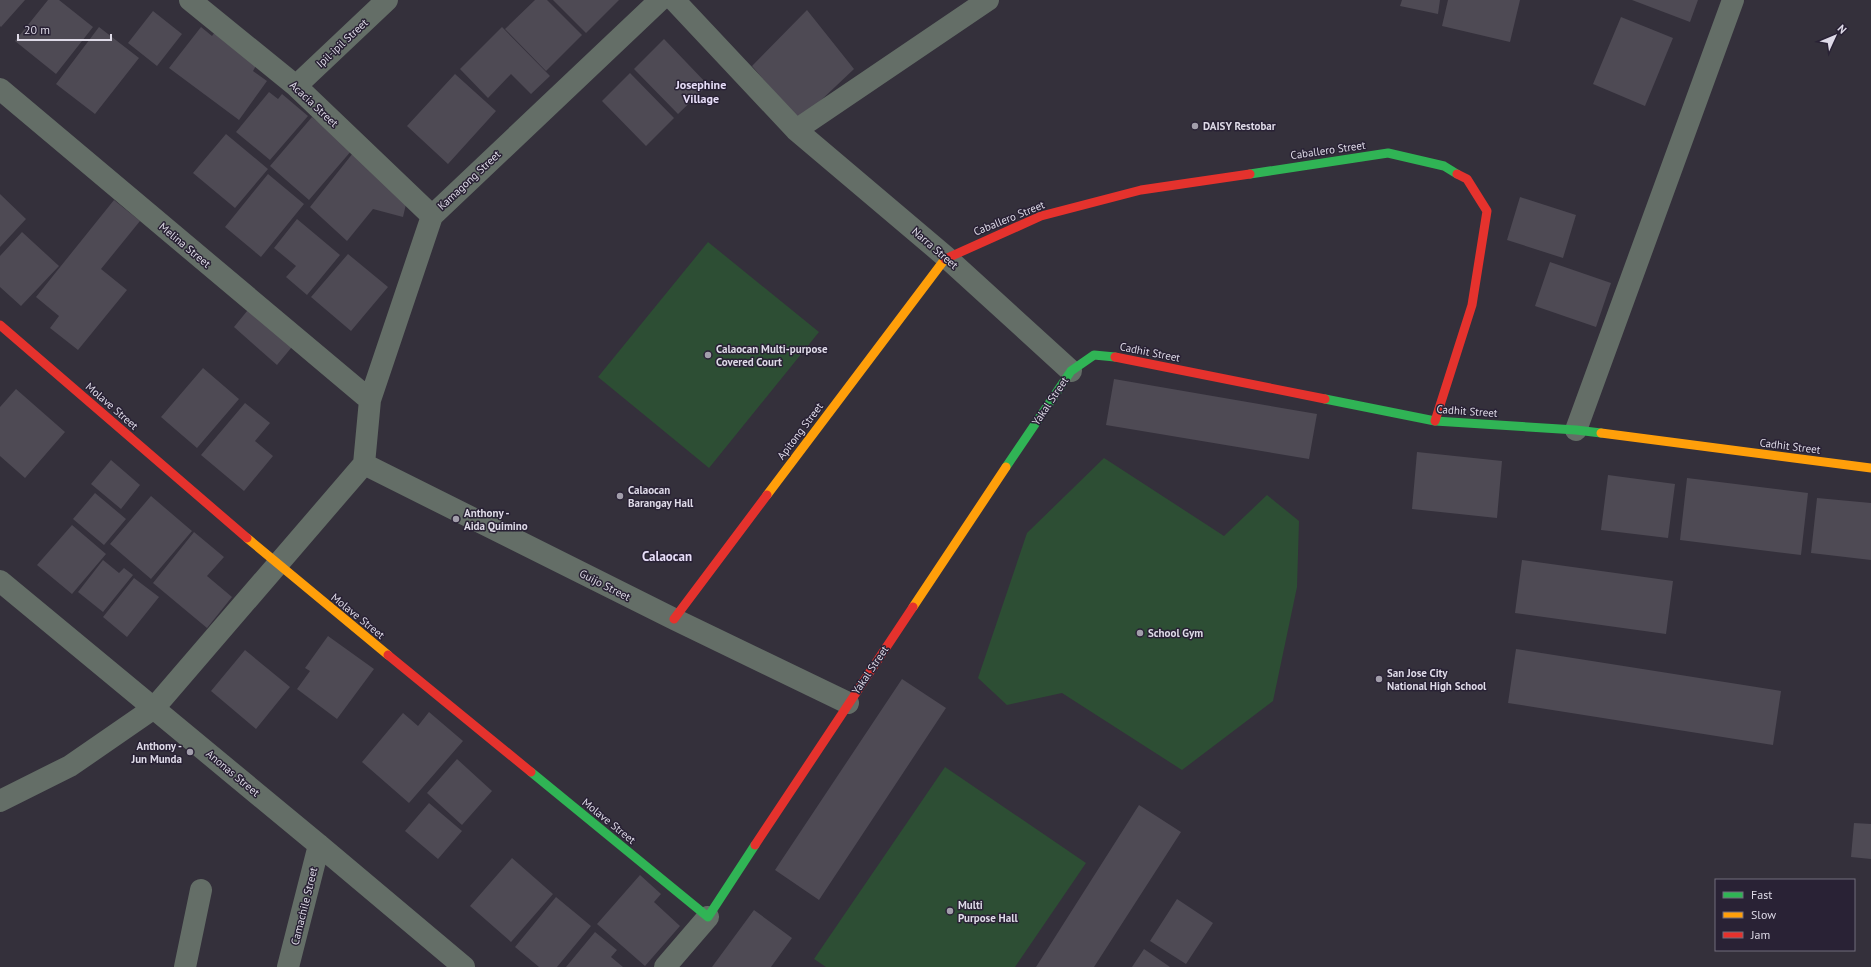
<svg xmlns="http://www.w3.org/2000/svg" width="1871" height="967" font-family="'PT Sans',sans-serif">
  <rect width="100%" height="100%" fill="#34303b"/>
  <path fill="#2d4e34" d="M708,242L819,332L709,468L598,377Z
    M1104,458L1224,536L1267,495L1299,521L1297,587L1273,701L1182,770L1062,693L1007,705L978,678L1027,533Z
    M945,767L1086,863L1015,967H826L814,959Z"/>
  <path fill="#4e4a54" d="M0,0H25L1,27L0,26Z
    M48,0H59L93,27L56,74L15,41Z
    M535,0H547L582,35L546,71L505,29Z
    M553,0H619L586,33Z
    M1402,0H1440L1438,14L1400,6Z
    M1448,0H1520L1510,42L1442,26Z
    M1632,0H1698L1690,22Z
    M807,10L854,69L799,121L752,66Z
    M153,11L182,34L157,66L128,43Z
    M1621,17L1673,38L1645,106L1593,84Z
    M99,27L139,58L95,114L56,84Z
    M201,27L212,36L215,32L257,64L253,71L267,81L239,120L169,68Z
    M502,27L550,76L531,94L511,74L488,98L460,69Z
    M664,39L708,85L678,114L634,69Z
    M630,73L674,118L646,146L602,101Z
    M455,74L496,111L448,164L407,126Z
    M269,92L278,99L282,94L308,116L270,160L236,132Z
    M312,117L352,150L309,200L270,166Z
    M226,134L268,169L235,208L193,173Z
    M353,153L407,200L403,217L373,209L347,241L310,207Z
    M268,174L304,204L261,257L225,227Z
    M0,194L26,219L0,247Z
    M1520,197L1576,215L1563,258L1507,240Z
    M114,200L140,221L101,269L127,290L78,350L50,328L59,316L36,297Z
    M297,219L340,255L307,295L286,277L296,266L274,248Z
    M22,232L59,266L21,306L0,287V256Z
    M348,254L388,287L351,331L311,297Z
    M1550,262L1611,283L1596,327L1535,306Z
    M252,305L296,342L277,365L234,327Z
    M203,368L239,399L197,448L161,417Z
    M1114,379L1317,414L1309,459L1106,425Z
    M16,389L65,432L25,478L0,456V407Z
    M245,403L270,423L255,441L273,456L244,491L201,455Z
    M1417,452L1502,461L1497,518L1412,509Z
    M111,460L140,485L121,509L91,484Z
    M1608,475L1675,484L1668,538L1601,530Z
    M1687,478L1808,493L1801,555L1680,540Z
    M95,493L126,519L104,545L73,519Z
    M151,496L192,531L151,579L110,544Z
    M1817,498L1871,503V560L1811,553Z
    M72,525L106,554L72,594L37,565Z
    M194,532L224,557L207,576L232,597L207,628L153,583Z
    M103,560L119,573L124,568L133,575L103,612L78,592Z
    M1522,560L1673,581L1666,634L1515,613Z
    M134,578L159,597L127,637L103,617Z
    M328,636L374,669L337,719L297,689L310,671L305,668Z
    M1516,649L1781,691L1773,745L1508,703Z
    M245,650L290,687L256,729L211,691Z
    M902,679L946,708L819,900L775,870Z
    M429,712L463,741L409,803L362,762L403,713L418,726Z
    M457,759L492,791L462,825L427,793Z
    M429,803L462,831L438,859L405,831Z
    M1139,805L1181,832L1094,967H1036Z
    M1854,823L1871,824V859L1851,857Z
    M512,858L553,894L511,942L470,906Z
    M640,875L661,894L654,902L680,926L645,966L597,924Z
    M556,897L591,926L557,967H539L515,947Z
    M1177,899L1213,923L1186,964L1150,941Z
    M754,910L792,938L771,967H712Z
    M595,932L617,950L611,957L623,967H566Z
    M1144,949L1170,967H1132Z"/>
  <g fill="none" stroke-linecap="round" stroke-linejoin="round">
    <path stroke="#646e67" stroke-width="22" d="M190,0L296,86L432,216
      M674,0L796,130L946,257L1071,371
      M296,86L387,0
      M0,89L370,400
      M796,130L988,0
      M1576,430L1733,0
      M364,464L370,400L432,216L660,0
      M364,464L674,619L848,703
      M0,581L319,845L464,967
      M0,801L70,766L154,708L364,464
      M185,967L201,890
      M288,967L319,845
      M665,967L708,917"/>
    <path stroke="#30b455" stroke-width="9" d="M1250,174L1388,153L1444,166L1457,174
      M1325,399L1435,421L1576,430L1601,433
      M1006,467L1071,371L1094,355L1115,357
      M531,772L708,917L755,845"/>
    <path stroke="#ff9f0a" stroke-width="9" d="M1601,433L1871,468
      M767,495L945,259
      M247,538L388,655
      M913,607L1006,467"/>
    <path stroke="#e5322d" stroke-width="9" d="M945,259L1041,216L1141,190L1250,174
      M0,325L247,538
      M1115,357L1325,399
      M1435,421L1472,305L1487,211L1467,179L1457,174
      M674,619L767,495
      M388,655L531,772
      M755,845L913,607"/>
  </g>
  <g fill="#a29eab" stroke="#292235" stroke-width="1.5">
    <circle cx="1195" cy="126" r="4"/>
    <circle cx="708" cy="355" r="4"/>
    <circle cx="620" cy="496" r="4"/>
    <circle cx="456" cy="519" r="4"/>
    <circle cx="1140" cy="633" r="4"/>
    <circle cx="1379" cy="679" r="4"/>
    <circle cx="190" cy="752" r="4"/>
    <circle cx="950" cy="911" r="4"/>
  </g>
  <g text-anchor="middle" stroke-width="3" stroke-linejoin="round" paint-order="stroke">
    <g font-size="11" fill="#dedae7" stroke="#292235">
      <text transform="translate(342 43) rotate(-43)" y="4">Ipil-ipil Street</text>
      <text transform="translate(314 104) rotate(43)" y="4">Acacia Street</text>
      <text transform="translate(1328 150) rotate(-8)" y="4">Caballero Street</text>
      <text transform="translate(469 180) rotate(-43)" y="4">Kamagong Street</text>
      <text transform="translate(1009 218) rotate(-22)" y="4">Caballero Street</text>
      <text transform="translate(185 245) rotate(40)" y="4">Melina Street</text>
      <text transform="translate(935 248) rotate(41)" y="4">Narra Street</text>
      <text transform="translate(1150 352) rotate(11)" y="4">Cadhit Street</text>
      <text transform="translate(1050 401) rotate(-56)" y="4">Yakal Street</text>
      <text transform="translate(112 406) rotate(41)" y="4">Molave Street</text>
      <text transform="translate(1467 411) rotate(4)" y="4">Cadhit Street</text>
      <text transform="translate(800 431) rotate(-53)" y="4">Apitong Street</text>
      <text transform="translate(1790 446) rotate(7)" y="4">Cadhit Street</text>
      <text transform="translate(605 585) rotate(27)" y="4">Guijo Street</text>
      <text transform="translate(358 616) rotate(39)" y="4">Molave Street</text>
      <text transform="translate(870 670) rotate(-56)" y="4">Yakal Street</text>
      <text transform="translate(233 773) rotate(40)" y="4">Anonas Street</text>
      <text transform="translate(609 821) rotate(39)" y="4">Molave Street</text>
      <text transform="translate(304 906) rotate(-76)" y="4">Camachile Street</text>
    </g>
    <g font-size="11" font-weight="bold" fill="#dedae7" stroke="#292235" text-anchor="start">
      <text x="1203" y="130">DAISY Restobar</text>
      <text x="716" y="353">Calaocan Multi-purpose<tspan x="716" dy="13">Covered Court</tspan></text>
      <text x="628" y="494">Calaocan<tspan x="628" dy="13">Barangay Hall</tspan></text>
      <text x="464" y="517">Anthony -<tspan x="464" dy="13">Aida Quimino</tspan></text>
      <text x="1148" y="637">School Gym</text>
      <text x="1387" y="677">San Jose City<tspan x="1387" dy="13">National High School</tspan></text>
      <text x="182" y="750" text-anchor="end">Anthony -<tspan x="182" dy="13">Jun Munda</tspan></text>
      <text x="958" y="909">Multi<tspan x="958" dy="13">Purpose Hall</tspan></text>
    </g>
    <g font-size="12" font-weight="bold" fill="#e7def8" stroke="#292235">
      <text x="701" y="89">Josephine<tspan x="701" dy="14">Village</tspan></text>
    </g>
    <g font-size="13" font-weight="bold" fill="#e7def8" stroke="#292235">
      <text x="667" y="561">Calaocan</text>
    </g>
  </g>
  <rect x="1715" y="879" width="140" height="72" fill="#292235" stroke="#716c7c"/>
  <rect x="1723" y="892" width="20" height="6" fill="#30b455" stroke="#716c7c"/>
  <text x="1751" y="899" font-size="12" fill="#dedae7">Fast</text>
  <rect x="1723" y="912" width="20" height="6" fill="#ff9f0a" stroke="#716c7c"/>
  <text x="1751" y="919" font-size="12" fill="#dedae7">Slow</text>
  <rect x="1723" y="932" width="20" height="6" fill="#e5322d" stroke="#716c7c"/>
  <text x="1751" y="939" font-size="12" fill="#dedae7">Jam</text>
  <g transform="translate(1835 36) rotate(46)" stroke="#292235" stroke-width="3" paint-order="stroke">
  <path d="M0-3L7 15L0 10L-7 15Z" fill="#dedae7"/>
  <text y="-6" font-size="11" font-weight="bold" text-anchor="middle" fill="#dedae7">N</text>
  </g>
  <path d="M18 34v6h93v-6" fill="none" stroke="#dedae7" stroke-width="2"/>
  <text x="24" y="34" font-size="12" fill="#dedae7" stroke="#292235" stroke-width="3" paint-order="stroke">20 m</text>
</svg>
